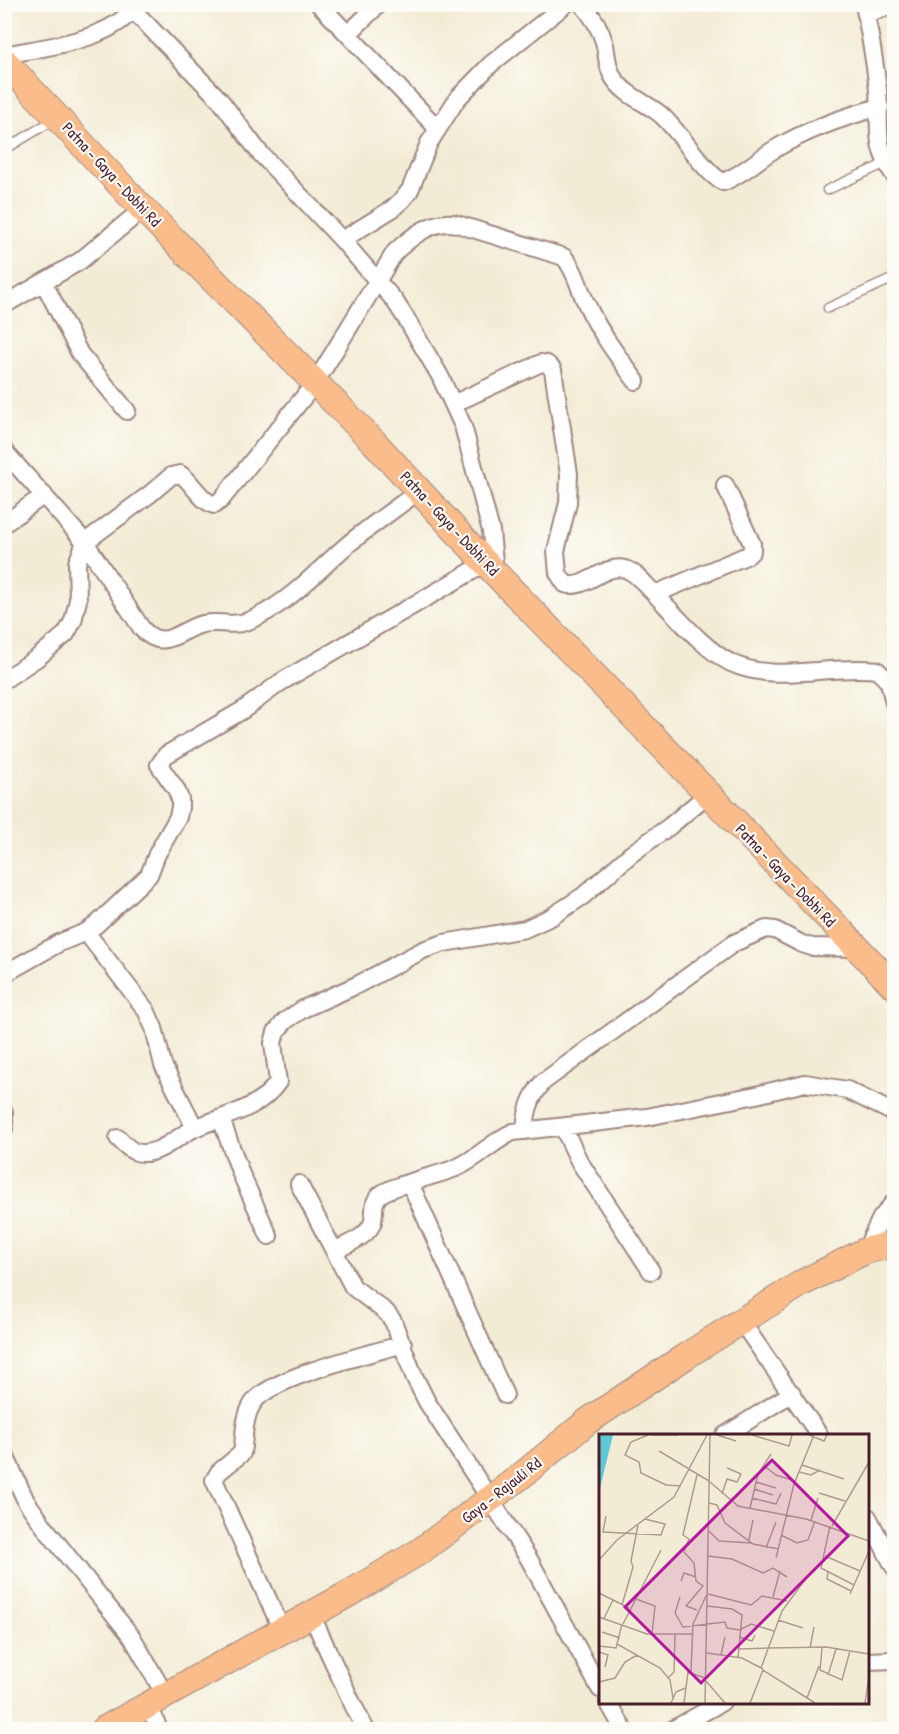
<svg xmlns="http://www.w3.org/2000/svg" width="899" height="1734" font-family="'Patrick Hand',sans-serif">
  <rect width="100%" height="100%" fill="#fdfcf7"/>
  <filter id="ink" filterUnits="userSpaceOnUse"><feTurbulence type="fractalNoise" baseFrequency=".0167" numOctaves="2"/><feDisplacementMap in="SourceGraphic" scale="12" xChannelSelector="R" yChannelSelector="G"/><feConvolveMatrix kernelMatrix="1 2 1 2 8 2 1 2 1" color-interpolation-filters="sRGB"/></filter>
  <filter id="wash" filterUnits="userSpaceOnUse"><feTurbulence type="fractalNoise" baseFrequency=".008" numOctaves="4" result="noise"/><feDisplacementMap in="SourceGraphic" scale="24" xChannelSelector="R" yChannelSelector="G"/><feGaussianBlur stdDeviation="1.35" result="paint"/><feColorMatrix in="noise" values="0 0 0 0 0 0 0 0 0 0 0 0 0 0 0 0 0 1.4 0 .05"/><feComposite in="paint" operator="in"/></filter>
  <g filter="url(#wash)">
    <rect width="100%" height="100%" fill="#f3ecd5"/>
  </g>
  <g filter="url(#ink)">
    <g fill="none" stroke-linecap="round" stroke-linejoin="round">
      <g stroke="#9e8680" stroke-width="11">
        <path id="service" d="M4,150L55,119
          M827,190L886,163
          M828,308L894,278"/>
      </g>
      <g stroke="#9e8680" stroke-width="20">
        <path id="minor" d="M319,4L437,128
          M582,4C593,16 601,30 605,45C607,56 607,67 613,77C624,95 645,102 660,114C680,131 704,173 723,182C742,175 758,159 775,149C808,129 843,117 880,107
          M864,4C869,30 874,56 877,82C883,120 870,141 894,175
          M133,10L220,100L259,152L342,240L394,300L407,320L440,376L463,426L491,531L495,573
          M866,14L894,5
          M348,34L379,4
          M4,55C43,47 115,41 136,4
          M342,240L392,209L403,199L410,190L429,143L457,99L491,64L566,4
          M44,283L80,354L127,411
          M4,305L80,261L143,209
          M453,404L541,363L547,364L553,370L569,474L568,503L556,551L558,573L565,584C585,591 604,563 625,569C635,572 643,582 650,589C673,612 703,649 731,663C776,684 830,664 877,670L889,682L894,703
          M4,451L85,542L142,629C163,651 176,633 199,625C215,619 231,628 248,621C286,606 316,572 346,546C370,526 395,509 420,490
          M4,524L44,495
          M655,594L748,555L752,551V544L725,485
          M4,680L37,658L66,634L73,621L78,600L77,563L85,542L150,494L171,476L180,474C193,482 199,500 214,505L221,500L315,383L395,252C411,237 434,218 457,224L564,257C577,272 579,290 588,307C600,333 619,358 636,381
          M86,932L146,1010L154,1028L163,1065L195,1128
          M4,974L59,943L86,932L96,925L149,875L157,854L178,817L180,807V799L176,789L159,765L166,755L243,710L281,682L486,563
          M4,1112V1129
          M221,1119L241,1174L269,1236
          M563,1127L579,1161L651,1271
          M525,1131C526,1111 530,1098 543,1082L734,943L766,929L775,930L802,944L812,947L856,948
          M118,1138C123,1143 129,1150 136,1152C157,1158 177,1136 195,1128C224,1115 258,1111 278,1082L273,1043L276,1032L285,1021L303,1009L357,985L423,950L444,943L525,929L551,917L583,896L631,854L670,826L708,794
          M410,1183L505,1395
          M299,1184L353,1287L386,1312L393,1321L414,1376L427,1402L529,1559L600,1689
          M334,1251C347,1244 369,1237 373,1221C375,1211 372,1202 380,1195C391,1185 441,1175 458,1167C478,1158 493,1141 513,1132L647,1117L756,1095L805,1083L847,1090L894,1113
          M865,1251L881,1218L894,1202
          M741,1321L820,1436
          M724,1436L792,1393
          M4,1453L26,1501L46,1529L132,1637L165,1695
          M868,1517L894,1567
          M311,1614L353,1705L366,1730
          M282,1630L214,1480L219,1472L242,1453C245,1437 243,1418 253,1403C270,1377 370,1354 403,1344
          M868,1661L894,1660
          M608,1702L624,1730
          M149,1704L159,1730
          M672,1730L722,1702"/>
      </g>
      <g stroke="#9e8680" stroke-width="28">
        <path id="primary" d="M4,61L143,209L373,441L495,573L894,986
          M103,1730L350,1593L419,1552L521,1476L588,1421L686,1356L802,1283L865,1251L894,1244"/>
      </g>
      <use href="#service" stroke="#fff" stroke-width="8"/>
      <use href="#minor" stroke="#fff" stroke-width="16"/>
      <use href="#primary" stroke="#fabc8b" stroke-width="26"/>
    </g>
  </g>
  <g text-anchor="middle" stroke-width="4.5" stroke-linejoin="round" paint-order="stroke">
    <g font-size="16" fill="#4a1f2b" stroke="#fdfcf7">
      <text transform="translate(112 174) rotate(47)" y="6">Patna - Gaya - Dobhi Rd</text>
      <text transform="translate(450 523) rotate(47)" y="6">Patna - Gaya - Dobhi Rd</text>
      <text transform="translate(786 875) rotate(46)" y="6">Patna - Gaya - Dobhi Rd</text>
      <text transform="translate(501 1490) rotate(-38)" y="6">Gaya - Rajauli Rd</text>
    </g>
  </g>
  <g transform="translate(599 1434)">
    <rect width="270" height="270" fill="#f3ecd5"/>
    <path d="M0,1H14L0,58Z" fill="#5ec9d6"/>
    <path fill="none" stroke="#af9a91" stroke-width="1.5" d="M49,1L32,8L26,21L40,28L42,39L67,51L82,52M53,1H79M118,1L137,7M153,1L190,12L193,1M210,1L225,7L228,1M60,17L110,47M203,31L245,45M165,32L177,41L196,47M200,38L212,41L221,36M111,48L139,72L207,85L270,107M157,48L177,54M155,55L174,61M220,59L246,67M123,60L128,45L138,48L142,40L128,34M153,64L177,70L182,59M110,69L118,71L126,89L154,110L180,115M151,74L159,40L172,20M7,82L4,98L62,101L66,90L46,85M212,86L219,64M231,92L222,134L255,151M233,92L270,28M110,97L120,107L153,109M182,101L198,109L209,106L216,87M150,106L154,86M167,114L177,88M109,122L133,125L164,139L174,134L188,143M226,122L261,137M177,124L195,50L215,1M0,126L18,106L75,63L108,1M229,138L228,145L252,157M82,147L85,139L97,143M0,159L30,174M109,160L152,171L163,162L188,167M251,160L270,117M81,163L76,179L84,193L126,188L128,194L141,196L152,190L175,197M174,163L181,137M37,165L56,172L53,200M23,171L34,133L32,127L39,91M108,172L133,175L143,181L139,224M98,176L87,172L104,152L97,147L95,129L85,118L90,105L84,101L98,41M0,183L48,200H93M5,184L14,166M179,186L204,194M24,190L62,116M3,198L21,204M140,203L153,207L156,201M18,210L61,234L71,246L74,264M0,212L17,214L23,190M171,214L227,213L270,220M211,214L215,193M223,214L221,236L243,246L251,217M139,215L171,214M0,218L9,221L6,233M108,219L143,224L164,235M122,221L126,203M162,234L183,177L208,143M92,237L94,190L108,160M229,241L237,215M69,244L75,238L76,201M107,247L126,269M0,248L16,244L26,228L38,221M208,264L220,232M72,269L77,258L86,254M85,269L89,238L106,244M106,269L111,1M151,269L164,236L216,269M266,269L270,242"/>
    <path fill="#b5179e" fill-opacity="0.15" stroke="#b5179e" stroke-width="3" d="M173,26L249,102L102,249L26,173Z"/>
    <rect width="270" height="270" fill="none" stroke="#4a1f2b" stroke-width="3"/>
  </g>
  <rect width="899" height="1734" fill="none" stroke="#fdfcf7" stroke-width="24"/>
</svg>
